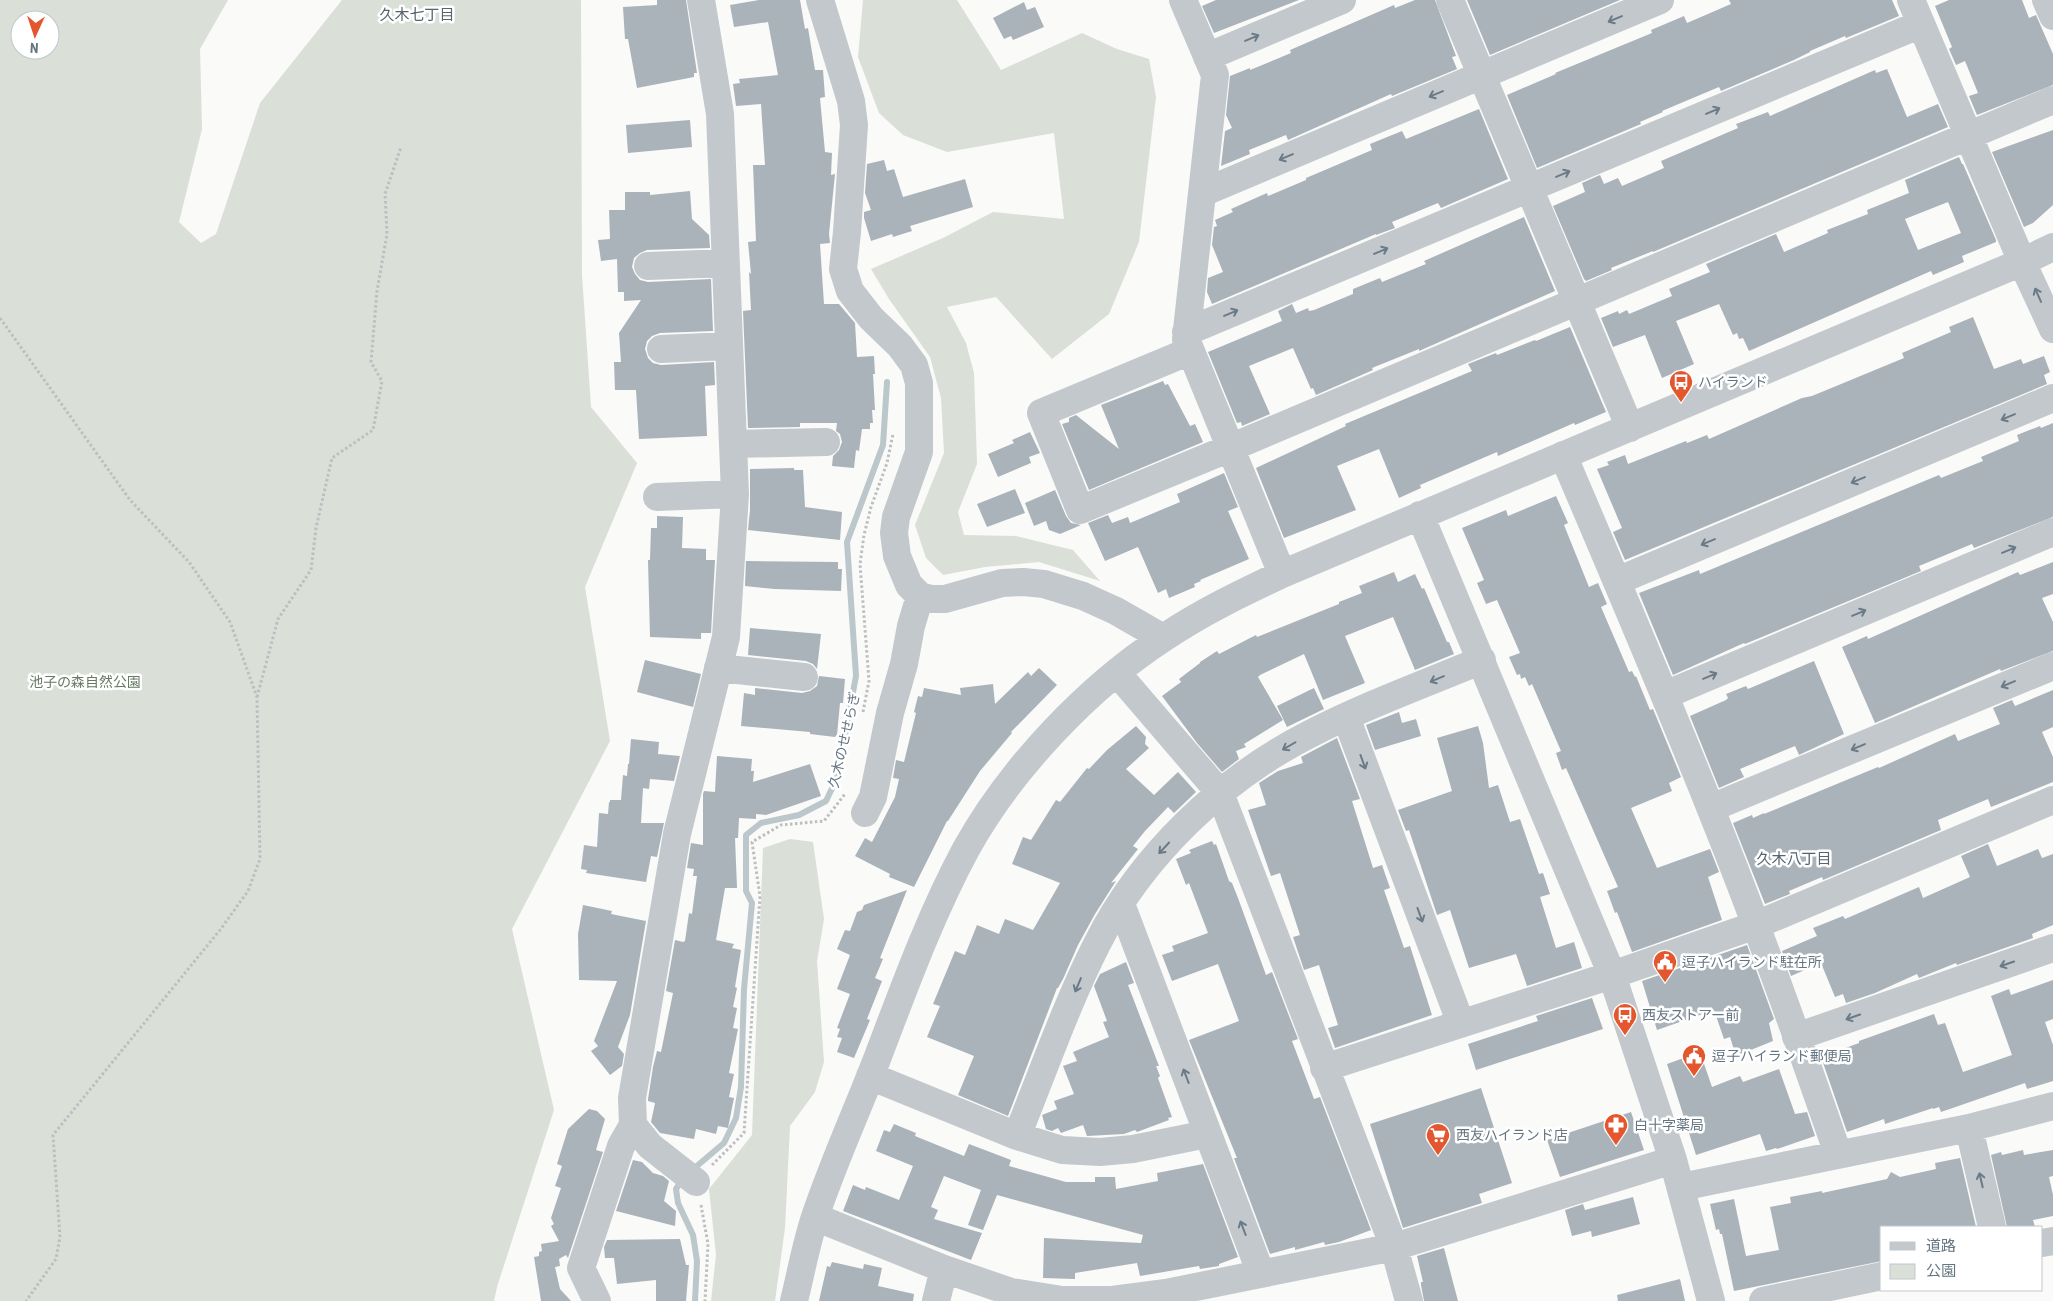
<svg xmlns="http://www.w3.org/2000/svg" width="2053" height="1301" font-family="'Roboto Condensed','Noto Sans JP',sans-serif">
  <rect width="100%" height="100%" fill="#fafaf8"/>
  <path fill="#dadfd7" fill-rule="evenodd" d="M0,0H228L200,49L202,129L179,222L201,243L216,234L260,103L342,0H581L582,275L591,407L637,463L585,587L610,741L512,929L554,1110L497,1287L494,1301H0ZM20,20H50V50H20Z
    M863,0H957L1001,70L1082,33L1117,49L1149,59L1156,97L1139,242L1109,314L1052,359L996,297L947,307L966,343L974,373L977,464L958,512L964,535L1016,536L1073,550L1100,581L1039,562L985,567L943,575L926,558L915,525L944,453L941,398L930,357L889,299L871,269L943,238L993,212L1064,219L1054,133L947,152L903,135L879,113L858,57Z
    M790,839L813,842L824,919L817,961L824,1062L815,1092L790,1126L785,1228L775,1301H711L716,1255L709,1189L752,1135L763,848Z"/>
  <g fill="none" stroke-linecap="round" stroke-linejoin="round">
    <path stroke="#bbc7cb" stroke-width="6" d="M691,1171L724,1143L736,1118L741,1087L744,989L752,903L746,891V835L761,823L799,815L826,801L837,778L856,676L847,542L883,445L887,382
      M682,1180L676,1189L678,1203L693,1235L697,1261L695,1301"/>
  </g>
  <path fill="#aab3b9" fill-rule="evenodd" d="M657,0H686L697,73H694V77L637,88L628,39H625L623,7L657,5Z
    M759,0H800L805,29L808,28L815,70H823L825,97L820,98L825,152L832,153L831,175L835,174L829,234L830,243L820,244L824,304H839L855,323L857,357L874,356L875,374H873L875,410H872L873,423H870V429H862L859,451L856,450L854,468L832,466L833,456L839,450L842,442L840,434L836,431L837,423H800V427L748,428L743,311L751,310L749,272L751,274L748,242L756,241L753,165H765L761,104L736,106L733,84L740,83L739,79L778,75L768,22L734,27L730,5Z
    M1216,0H1299L1214,33L1202,6Z
    M1415,0H1435L1456,56L1452,57L1457,69L1392,96L1391,94L1288,140L1286,135L1249,150L1250,154L1221,166L1225,131L1232,128L1226,115L1230,76L1250,68V70L1291,53L1290,50L1378,12L1394,5L1395,8Z
    M1467,0H1620L1490,55Z
    M1729,0H1892L1899,16L1846,38L1845,36L1810,51V52L1794,60L1721,91L1719,87L1662,111L1663,112L1640,122L1641,124L1537,168L1507,95L1556,74L1555,73L1652,33L1651,30L1684,16L1687,23L1731,4Z
    M1949,0H2022L2029,18L2036,15L2053,54V85L1977,115L1969,96L1978,93L1965,61L1956,65L1949,49L1952,47L1935,6Z
    M1024,2L1027,10L1035,7L1044,27L1013,40L1011,36L1004,39L993,18Z
    M1887,69L1907,117L1938,104L1948,127L1653,252V251L1611,268L1612,270L1586,281L1584,279L1553,206L1585,192L1582,183L1600,175L1604,184L1618,178L1622,186L1664,168L1661,161L1738,128L1736,124L1768,112L1770,116L1875,70L1876,73Z
    M1479,109L1508,179L1441,208L1438,203L1392,222L1395,228L1376,235V234L1212,304L1207,292L1208,278L1223,272L1212,245L1214,227L1217,226L1215,220L1233,212L1231,209L1267,193L1268,196L1306,180V178L1372,150L1370,144L1402,131L1406,139Z
    M690,120L692,147L628,153L626,125Z
    M2053,130V205L2033,223L2024,227L1992,152Z
    M1959,157L1962,164H1963L1996,240V242L1962,256L1964,262L1933,275L1931,271L1749,351L1743,338L1739,339L1737,333L1733,335L1719,304L1676,321L1694,364L1662,378L1645,335L1613,347L1601,318L1618,311L1619,314L1627,310L1629,314L1672,296L1669,289L1710,272L1706,264L1776,234L1784,252L1828,233L1827,230L1868,214L1867,210L1909,193L1905,180ZM1948,202L1961,233L1918,250L1905,219Z
    M884,160L887,171L894,169L903,197L965,179L973,207L910,226L912,231L893,237L892,234L871,241L864,218V212L871,210L865,193L867,164Z
    M690,191L692,219L709,235L710,248L647,250L640,253L634,258L632,267L635,274L640,280L648,282L711,279L713,331L660,333L652,336L647,341L645,349L648,358L653,363L661,365L714,362L715,385L705,386L707,436L639,439L636,390H615L614,362H621L619,333L641,300L624,301V292H618L617,259L601,261L598,240L610,239L609,210H625V192H650V195Z
    M1524,217L1555,291L1419,351V349L1372,368L1373,370L1316,395L1313,388L1311,389L1293,348L1249,366L1270,414L1242,426L1241,422L1237,423L1208,352L1282,321L1278,311L1292,304L1296,313L1308,308L1309,311L1314,310L1353,294V289L1380,278L1382,282L1426,264L1424,261Z
    M1973,317L1994,369L2021,359L2023,364L2044,356L2050,372L2044,375L2047,384L1625,560L1613,532L1622,528L1597,469L1609,465L1607,462L1625,455L1628,464L1686,441L1687,443L1707,435L1709,439L1802,398L1812,396L1904,358L1902,353L1951,332L1949,327Z
    M1570,327L1606,412L1575,425L1574,423L1498,456L1497,452L1420,485L1421,488L1399,498L1379,449L1337,466L1356,510L1284,538L1256,468L1346,426L1345,424L1472,371L1468,364L1496,353L1497,355L1535,340L1536,341Z
    M1163,381L1165,385L1168,384L1190,426L1195,424L1203,442L1089,490L1062,424L1069,422V418L1076,415L1119,449L1101,405Z
    M2053,423V517L1974,548L1972,544L1919,566L1921,571L1745,644L1744,643L1673,675L1639,593L1699,570L1700,574L1939,475L1941,478L1983,461L1981,457L2019,441L2017,435L2040,426L2041,428Z
    M1030,432L1040,453L1029,457L1031,463L998,477L988,454L1014,443L1012,440Z
    M794,468V470H803L805,507L842,512L840,540L748,530L750,510V469Z
    M1224,473L1238,507L1228,511L1249,559L1200,580L1201,581L1194,584L1195,587L1169,598L1166,589L1158,593L1138,547L1105,561L1088,523L1108,515L1112,523L1128,517L1130,523L1180,502L1177,494Z
    M1015,489L1025,513L987,527L977,504Z
    M1055,490L1066,516L1071,523L1081,525L1060,534L1049,530L1046,521L1034,526L1025,503Z
    M1556,496L1568,523L1564,525L1589,587L1598,583L1607,604L1601,607L1629,672L1632,671L1635,677L1636,676L1650,710L1653,709L1681,777L1669,783L1672,791L1631,808L1657,868L1710,849L1719,872L1708,877L1722,920L1632,952L1617,912L1615,913L1607,891L1618,887L1566,768L1562,770L1556,753L1561,751L1532,684L1529,686L1525,677L1521,679L1520,674L1517,675L1509,657L1520,653L1497,600L1486,604L1477,583L1484,580L1462,528L1506,510L1508,516Z
    M657,516L683,517L682,548L706,549V560H715L711,633H701V639L650,637L648,560H650L651,528H657Z
    M746,561L838,562V569H842L841,591L774,589L745,586Z
    M2053,562V594L2042,598L2053,622V651L2001,671L2000,669L1875,723L1842,647L1867,636L1868,639L2018,572L2020,575Z
    M1394,572L1398,582L1415,574L1422,589L1424,588L1447,642H1449L1454,654L1415,670L1393,617L1345,636L1365,683L1323,700L1304,654L1260,675L1258,677L1283,720L1244,744L1246,747L1236,751L1239,759L1222,772L1197,743L1162,696L1181,682L1179,679L1200,663V662L1217,651L1219,654L1256,635L1257,637L1339,604V602L1362,593L1359,586Z
    M750,628L821,634L817,669L813,664L806,661L748,655Z
    M645,660L701,674L693,707L637,692Z
    M1814,661L1844,734L1799,755L1795,746L1740,769L1744,777L1719,788L1690,716L1726,700L1728,698L1726,694L1746,686L1748,689Z
    M1039,668L1057,685L1011,732L1012,733L980,771L948,821H947L914,887L889,877L890,874L855,856L865,838L872,842L895,797L899,779L893,778L896,760L904,762L916,713L914,712L918,696L922,697L924,688L961,695L960,688L993,684L995,704L1028,672L1031,676Z
    M819,676L845,679L843,703H840L837,735L835,737L810,734V732L741,726L744,693L755,695V688L802,693L810,691L817,686Z
    M1314,688L1324,709L1287,727L1277,706Z
    M2053,690V727L2042,732L2053,757V782L1991,807L1988,799L1938,820L1941,830L1823,880L1822,877L1789,891L1790,894L1765,904L1733,823L1752,815L1753,818L1764,813V814L1878,767L1879,768L1955,734L1958,741L2000,724L1993,708L2012,700L2015,706Z
    M1399,712L1402,723L1416,719L1421,736L1375,750L1366,725Z
    M1136,726L1146,737L1145,744L1149,748L1126,769L1154,795L1178,772L1196,792L1174,813L1168,807L1145,831L1133,846L1138,849L1111,883L1116,881L1095,914L1078,945L1063,979L1058,988H1057L1008,1116L958,1095L974,1056L927,1037L940,1006L933,1004L955,951L965,955L977,925L999,934L1005,919L1033,930L1060,883L1012,864L1023,837L1031,840L1056,800L1060,802L1087,768L1089,769L1107,750Z
    M1478,726L1483,743L1489,788L1498,785L1510,822L1520,819L1539,874L1543,873L1550,894L1540,897L1556,948L1574,942L1582,968L1527,986L1516,954L1469,968L1450,910L1437,915L1409,830L1406,831L1398,810L1452,791L1437,738Z
    M1337,738L1360,799L1352,801L1373,868L1382,865L1390,888L1384,890L1404,948L1410,946L1432,1015L1335,1048L1328,1028L1338,1025L1319,965L1304,970L1293,937L1300,935L1280,873L1271,876L1248,810L1266,805L1259,783L1278,771L1303,763L1301,757Z
    M631,739L659,742L658,754L680,756L674,781L650,779L649,789L643,788L641,823H664L657,857L651,856L646,882L586,873L587,870L581,869L584,845L597,847L599,813L608,814L609,802H610V800H621L623,775L627,776L628,764H629Z
    M717,756L752,759L751,771H754L753,782L810,764L821,796L766,815L756,814V819L739,818L738,838H735L737,888H725L716,940L734,944L732,948L741,950L735,987L737,988L733,1007L737,1008L733,1028L738,1029L729,1073L734,1074L729,1097L734,1098L728,1128L718,1126L716,1134L696,1129L694,1139L660,1133L651,1122L655,1103L648,1101V1099L653,1067L657,1051L661,1052L673,993L666,991L675,940L683,942L685,941L689,913L692,914L697,876H693L694,869L687,868L691,843L703,845V794L704,791L715,792Z
    M1212,841L1214,845L1216,844L1229,881L1232,883L1238,898L1266,975L1272,972L1298,1039L1292,1041L1314,1099L1320,1097L1371,1230L1339,1242L1325,1245L1324,1242L1295,1250V1247L1270,1254L1234,1158H1237L1189,1040L1239,1021L1218,964L1172,981L1162,955L1174,951L1172,946L1208,933L1189,883L1186,885L1176,859L1191,853L1189,850Z
    M1988,844L1997,866L2038,849L2042,858L2053,854V925L2032,934L2033,938L1957,965L1956,963L1919,978L1917,974L1875,993L1846,1003L1843,994L1835,997L1821,963L1791,976L1782,951L1817,936L1813,928L1843,916L1845,919L1919,887L1923,898L1970,877L1961,856Z
    M907,890L880,958L883,959L875,978L882,981L867,1019L870,1020L854,1058L837,1052L842,1038L837,1037L840,1029L837,1028L850,994L837,989L850,955L837,949L845,930L850,931L857,912L862,910L864,905Z
    M583,905L612,911L611,914L646,921L630,1015L618,1047L624,1054L622,1066L610,1075L591,1051L598,1046L594,1041L617,981L579,980L578,934Z
    M1747,945L1774,1019L1769,1023L1773,1041L1736,1056L1730,1037L1724,1039L1714,1010L1657,1030L1642,981Z
    M1126,962L1134,983L1128,985L1159,1066H1156L1160,1076L1158,1078L1172,1117L1168,1118L1169,1120L1137,1132L1135,1130L1124,1134L1087,1136L1083,1125L1061,1133L1058,1128L1052,1131L1046,1129L1042,1115L1057,1109L1054,1101L1074,1094L1063,1066L1077,1061L1073,1052L1109,1037L1103,1022L1107,1021L1094,986L1100,974Z
    M2053,980V1019L2045,1022L2053,1045V1081L2027,1089L2025,1083L1941,1112L1939,1107L1933,1109V1108L1885,1124L1884,1119L1847,1132L1821,1057L1859,1043V1041L1934,1014L1938,1025L1945,1023L1963,1072L2012,1055L1991,996L2009,989L2011,995Z
    M1592,998L1603,1029L1476,1070L1468,1044L1538,1021L1536,1016Z
    M1700,1052L1712,1087L1740,1076L1743,1082L1779,1069L1795,1114L1807,1112L1815,1136L1777,1149L1776,1148L1766,1151L1760,1134L1696,1155L1667,1064Z
    M1481,1088L1512,1183L1479,1194L1482,1203L1403,1228L1370,1124Z
    M589,1109L597,1111L605,1119L596,1150L603,1152L568,1258L566,1255L559,1259L560,1266L555,1267L560,1289L571,1301H541L534,1257L539,1256V1252L542,1251L541,1244L559,1241L551,1226L554,1224L551,1218L561,1188L555,1186L562,1166L557,1164L568,1129Z
    M1631,1112L1644,1150L1560,1177L1547,1140Z
    M894,1124L916,1133L915,1136L964,1156L969,1144L1011,1160L1009,1166L1066,1182H1095V1177H1115L1116,1189L1158,1181L1157,1173L1203,1164L1238,1257L1219,1264V1266L1200,1269L1199,1266L1140,1276L1137,1263L1075,1273V1279L1043,1278L1044,1238L1141,1243L1143,1235L997,1195L983,1230L968,1225L981,1190L944,1176L931,1207L938,1210L934,1219L982,1233L971,1260L843,1211L853,1185L865,1190L866,1187L899,1200L913,1166L876,1151L884,1130L890,1132Z
    M2023,1150L2024,1155L2053,1150V1176L2049,1177L2053,1195V1216L2033,1220L2035,1227H2007L1991,1155L2001,1152L2002,1155Z
    M1960,1158L1976,1227H1882V1261L1734,1291L1722,1234H1720L1719,1229L1716,1230L1710,1204L1734,1199L1746,1256L1779,1250L1770,1207L1791,1203L1790,1197L1822,1191V1193L1887,1179L1891,1172L1900,1177L1936,1169L1935,1163Z
    M633,1160L642,1162L653,1173L663,1176L669,1181L664,1201L676,1211L675,1226L616,1211Z
    M1633,1197L1640,1224L1592,1237L1591,1231L1572,1236L1565,1210L1583,1204L1585,1210Z
    M680,1239L686,1265H689L686,1301H656V1280L617,1284L614,1258H605L604,1247L607,1240Z
    M1444,1248L1458,1301H1424L1421,1285V1282H1423L1417,1256Z
    M832,1262L863,1269L864,1264L882,1268L878,1286L914,1294L913,1301H819L827,1266L830,1267Z
    M1680,1279L1685,1301H1618L1617,1295Z"/>
  <g fill="none" stroke-linecap="round" stroke-linejoin="round">
    <path stroke="#bbbfc2" stroke-width="3" stroke-dasharray="2.5 2.5" stroke-linecap="butt" d="M0,318L130,500L189,562L230,622L257,697L260,859L248,891L220,930L53,1135L60,1237L56,1259L26,1301
      M257,697L278,619L311,570L316,528L332,458L373,430L382,381L371,362L377,291L387,234L385,194L401,147
      M863,712L869,681L860,564L864,535L871,507L887,463L893,434
      M712,1165L744,1133L760,896L752,842L781,825L824,821L845,794
      M701,1205L708,1244L705,1301"/>
    <path stroke="#c3c8cc" stroke-width="28" d="M820,0L851,101L854,125L847,232L843,269L850,291L871,318L900,346L914,365L919,383V452L896,517L894,533L897,556L909,585L920,596L931,599H945L1002,583L1023,582L1044,584L1083,596L1116,611L1163,638
      M1183,0L1215,75L1186,339L1282,574
      M1450,0L1630,428
      M1911,0L2022,262L2053,329
      M2046,0L2053,16
      M1207,57L1342,0
      M1202,193L1660,0
      M648,266L726,263
      M1186,332L1921,24
      M661,349L729,346
      M1190,351L1041,413L1080,510L1230,448L2053,100
      M733,444L826,442
      M1563,455C1613,572 1663,689 1710,807C1756,921 1798,1038 1838,1154
      M657,497L735,494
      M1420,515L1612,975L1673,1160L1711,1301
      M1617,581L2053,398
      M718,668L804,677
      M1117,673L1220,793L1394,1247L1409,1301
      M1665,695L2053,532
      M1346,717L1461,1024
      M1711,808L2053,666
      M865,813L873,797L890,713L904,664L911,626L920,596
      M1121,904L1261,1274
      M1796,1037L2053,948
      M1324,1068L1612,975L1756,925L2053,800
      M870,1076L1017,1136L1062,1150L1100,1152L1133,1149L1207,1134
      M1969,1128L1992,1227
      M1017,1136C1043,1072 1066,1005 1097,944C1141,856 1222,779 1308,735C1364,706 1424,684 1482,660
      M696,1182L650,1146L633,1125L632,1098L677,834L726,637L735,494L733,444L720,114L701,0
      M1681,1187L1969,1128L2053,1106
      M815,1217L944,1269L1011,1292L1062,1300H1112L1166,1293L1394,1247L1673,1160
      M2042,1243L2053,1241
      M597,1301L581,1268L621,1146L633,1125
      M794,1301C801,1273 806,1244 815,1217C833,1163 857,1111 877,1059C904,988 930,916 966,849C1011,768 1088,687 1165,637C1202,612 1242,593 1282,574L2022,262L2053,247
      M936,1301L944,1269
      M1763,1301L1882,1276"/>
  </g>
  <defs><path id="oneway-shaft" d="M-6 0H5M1.5-3L5.5 0L1.5 3" fill="none" stroke-width="1.6" stroke-linecap="round" stroke-linejoin="round" transform="scale(1.25)"/></defs>
  <g stroke="#6a7a87">
    <use href="#oneway-shaft" transform="translate(1615 19) rotate(157)"/>
    <use href="#oneway-shaft" transform="translate(1252 38) rotate(-23)"/>
    <use href="#oneway-shaft" transform="translate(1436 94) rotate(157)"/>
    <use href="#oneway-shaft" transform="translate(1713 111) rotate(-23)"/>
    <use href="#oneway-shaft" transform="translate(1286 157) rotate(157)"/>
    <use href="#oneway-shaft" transform="translate(1563 174) rotate(-23)"/>
    <use href="#oneway-shaft" transform="translate(1381 251) rotate(-23)"/>
    <use href="#oneway-shaft" transform="translate(2038 295) rotate(-114)"/>
    <use href="#oneway-shaft" transform="translate(1231 313) rotate(-23)"/>
    <use href="#oneway-shaft" transform="translate(2008 417) rotate(157)"/>
    <use href="#oneway-shaft" transform="translate(1858 480) rotate(157)"/>
    <use href="#oneway-shaft" transform="translate(1708 542) rotate(157)"/>
    <use href="#oneway-shaft" transform="translate(2009 550) rotate(-23)"/>
    <use href="#oneway-shaft" transform="translate(1859 613) rotate(-23)"/>
    <use href="#oneway-shaft" transform="translate(1710 676) rotate(-23)"/>
    <use href="#oneway-shaft" transform="translate(1437 679) rotate(157)"/>
    <use href="#oneway-shaft" transform="translate(2008 684) rotate(157)"/>
    <use href="#oneway-shaft" transform="translate(1289 746) rotate(150)"/>
    <use href="#oneway-shaft" transform="translate(1858 747) rotate(157)"/>
    <use href="#oneway-shaft" transform="translate(1363 762) rotate(70)"/>
    <use href="#oneway-shaft" transform="translate(1164 848) rotate(133)"/>
    <use href="#oneway-shaft" transform="translate(1420 915) rotate(70)"/>
    <use href="#oneway-shaft" transform="translate(2007 964) rotate(161)"/>
    <use href="#oneway-shaft" transform="translate(1078 985) rotate(113)"/>
    <use href="#oneway-shaft" transform="translate(1853 1017) rotate(161)"/>
    <use href="#oneway-shaft" transform="translate(1186 1076) rotate(-111)"/>
    <use href="#oneway-shaft" transform="translate(1981 1180) rotate(-103)"/>
    <use href="#oneway-shaft" transform="translate(1243 1228) rotate(-111)"/>
  </g>
  <defs>
    <g id="bus-pin" transform="scale(1.25)"><path d="M0 17L-7.5 6A9.5 9.5 0 1 1 7.5 6Z" fill="#e4572e" stroke="#fff"/><path d="M-5-6H5V4H4V6H2V4H-2V6H-4V4H-5ZM-3.5-4V0h7V-4ZM-3.5 1.2v1.5H-2V1.2ZM2 1.2v1.5H3.5V1.2Z" fill="#fff"/></g>
    <g id="civic-pin" transform="scale(1.25)"><path d="M0 17L-7.5 6A9.5 9.5 0 1 1 7.5 6Z" fill="#e4572e" stroke="#fff"/><path d="M-.6-6.5H3V-4.5H.6V-3L4-1V1h2V6H-6V1h2V-1L-.6-3ZM-1.2 2.5V6h2.4V2.5Z" fill="#fff"/></g>
    <g id="pharmacy-pin" transform="scale(1.25)"><path d="M0 17L-7.5 6A9.5 9.5 0 1 1 7.5 6Z" fill="#e4572e" stroke="#fff"/><path d="M-2-6h4v4h4v4h-4v4h-4v-4h-4v-4h4Z" fill="#fff"/></g>
    <g id="supermarket-pin" transform="scale(1.25)"><path d="M0 17L-7.5 6A9.5 9.5 0 1 1 7.5 6Z" fill="#e4572e" stroke="#fff"/><path d="M-6-5.5h2.5l.6 2H6L4.5 2H-2.5L-4.4-4H-6ZM-1.5 3.2a1.3 1.3 0 1 0 .1 0ZM3 3.2a1.3 1.3 0 1 0 .1 0Z" fill="#fff"/></g>
  </defs>
  <g fill-rule="evenodd">
    <use href="#bus-pin" x="1681" y="382"/>
    <use href="#civic-pin" x="1665" y="962"/>
    <use href="#bus-pin" x="1625" y="1015"/>
    <use href="#civic-pin" x="1694" y="1056"/>
    <use href="#pharmacy-pin" x="1616" y="1125"/>
    <use href="#supermarket-pin" x="1438" y="1135"/>
  </g>
  <g text-anchor="middle" stroke-width="5" stroke-linejoin="round" paint-order="stroke">
    <g font-size="14" fill="#657683" stroke="#fff" text-anchor="start">
      <text x="1698" y="387">ハイランド</text>
      <text x="1682" y="967">逗子ハイランド駐在所</text>
      <text x="1642" y="1020">西友ストアー前</text>
      <text x="1712" y="1061">逗子ハイランド郵便局</text>
      <text x="1634" y="1130">白十字薬局</text>
      <text x="1456" y="1140">西友ハイランド店</text>
    </g>
    <g font-size="14" fill="#687a64" stroke="#fff">
      <text x="85" y="687">池子の森自然公園</text>
    </g>
    <g font-size="14" fill="#657683" stroke="#fff">
      <text transform="translate(844 740) rotate(-77)" y="5">久木のせせらぎ</text>
    </g>
    <g font-size="15" fill="#57646e" stroke="#fff">
      <text x="417" y="20">久木七丁目</text>
      <text x="1794" y="864">久木八丁目</text>
    </g>
  </g>
  <rect x="1880" y="1226" width="162" height="65" fill="#ffffff" stroke="#c1c8cd"/>
  <rect x="1890" y="1242" width="25" height="8" fill="#c3c8cc" stroke="#c1c8cd"/>
  <text x="1926" y="1251" font-size="15" fill="#657683">道路</text>
  <rect x="1890" y="1264" width="25" height="15" fill="#dadfd7" stroke="#c1c8cd"/>
  <text x="1926" y="1276" font-size="15" fill="#657683">公園</text>
  <g transform="translate(35 35) rotate(183)"><circle r="24" fill="#ffffff" stroke="#c1c8cd"/>
  <path d="M0-4L9 19L0 12L-9 19Z" fill="#e4572e"/>
  <text y="-8" font-size="14" font-weight="bold" text-anchor="middle" fill="#657683">N</text>
  </g>
</svg>
